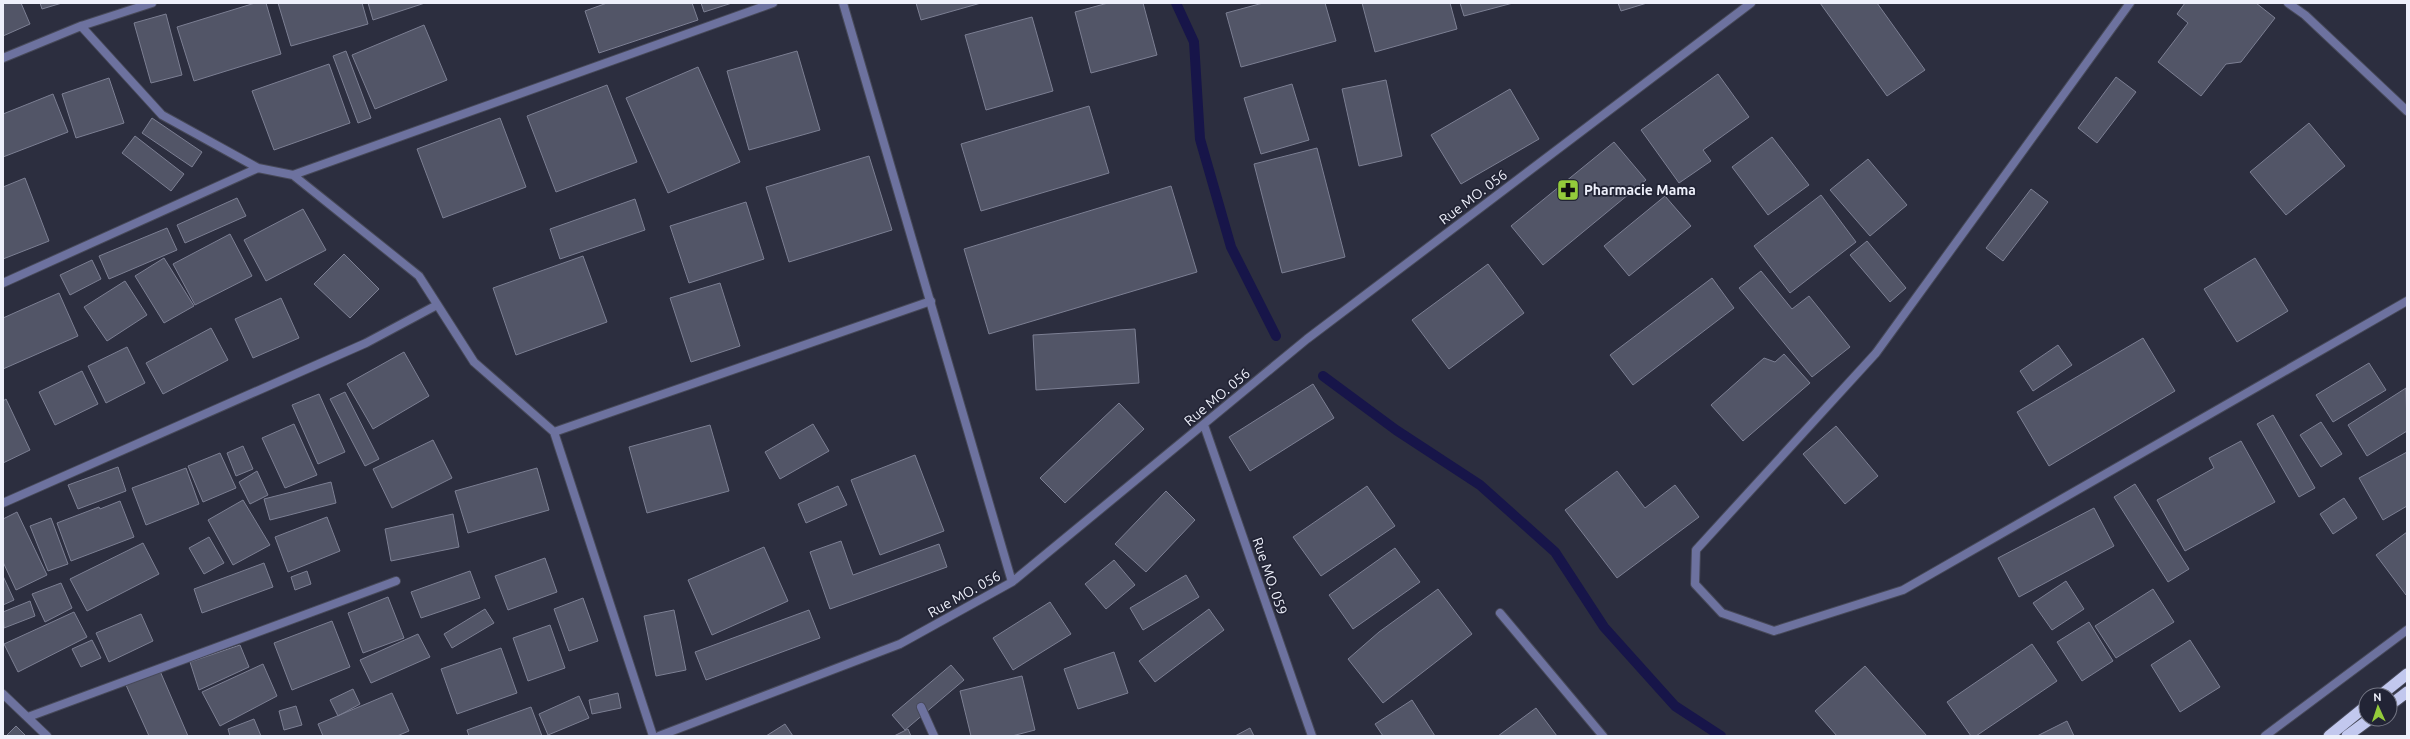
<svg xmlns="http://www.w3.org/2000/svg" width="2410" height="739" font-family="Ubuntu,sans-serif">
  <rect width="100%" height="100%" fill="#2c2e3f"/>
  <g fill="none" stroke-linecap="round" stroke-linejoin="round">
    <path stroke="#171549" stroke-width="10" d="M1176,3L1194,42L1200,139L1231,247L1276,336
      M1323,376L1396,430L1480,485L1555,552L1604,627L1675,706L1721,736"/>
  </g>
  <path fill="#525567" stroke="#7c7f93" d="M3,3H21L30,24L3,36Z
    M40,3H62L42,9Z
    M255,3H266L281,54L194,81L177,27Z
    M278,3H362L368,24L291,46Z
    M368,3H425L373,20Z
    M607,3H692L698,20L599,53L585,11Z
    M701,3H732L704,12Z
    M916,3H981L921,20Z
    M1108,3H1143L1157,55L1091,73L1075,12Z
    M1263,3H1325L1336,41L1241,67L1226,13Z
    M1362,3H1450L1457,29L1375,52Z
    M1460,3H1513L1464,16Z
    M1618,3H1647L1621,11Z
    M1820,3H1877L1925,70L1887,96Z
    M2185,3H2256L2275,18L2241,62L2226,64L2201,96L2158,62L2188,23L2177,14Z
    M166,14L182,75L151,83L134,23Z
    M1032,17L1053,91L986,110L965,35Z
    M424,25L447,80L375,109L352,55Z
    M346,51L371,118L358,123L333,56Z
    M797,51L820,130L749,150L727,71Z
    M329,64L350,123L274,150L252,91Z
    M698,67L740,162L668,193L626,98Z
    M1718,74L1749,117L1703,150L1711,161L1679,183L1641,130Z
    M2116,77L2136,92L2097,143L2078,128Z
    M109,78L124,123L76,138L62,94Z
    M1386,80L1402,156L1359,166L1342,89Z
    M1292,84L1309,140L1261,154L1244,98Z
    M607,85L637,162L556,192L527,116Z
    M1510,89L1539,139L1461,184L1431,135Z
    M53,94L68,132L3,157V114Z
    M1089,106L1109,173L981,211L961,144Z
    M152,118L202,152L192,167L142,133Z
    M500,118L526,187L443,218L417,149Z
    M2309,123L2345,166L2286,215L2250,172Z
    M135,136L184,174L171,191L122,153Z
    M1772,137L1809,185L1768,215L1732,167Z
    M1614,142L1646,180L1543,265L1511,226Z
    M1317,148L1345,257L1282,273L1254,164Z
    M869,156L892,230L789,262L766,187Z
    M1868,159L1907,205L1870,236L1830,190Z
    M25,178L49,241L3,259V187Z
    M1171,186L1197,272L989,334L964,249Z
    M2031,189L2048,202L2003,261L1986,248Z
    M1821,195L1856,242L1790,293L1754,246Z
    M1665,196L1691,226L1629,276L1604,246Z
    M237,198L246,216L185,243L177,225Z
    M635,199L645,230L560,259L550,229Z
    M746,202L764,259L689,283L670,226Z
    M303,209L326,250L266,281L244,240Z
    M167,228L177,250L109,279L99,256Z
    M230,234L252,276L195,305L173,264Z
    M1867,241L1906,288L1890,302L1850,255Z
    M344,254L379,289L350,318L314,284Z
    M583,256L607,322L516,355L493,288Z
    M164,258L194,306L164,323L135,276Z
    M2255,258L2288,311L2237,342L2204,289Z
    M92,260L101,279L70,295L60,275Z
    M1488,264L1524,313L1449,369L1412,320Z
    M1761,271L1792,309L1809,296L1850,347L1812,377L1739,288Z
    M1712,278L1734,308L1633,385L1610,355Z
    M125,281L147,315L107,341L84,307Z
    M720,283L740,346L691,362L670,298Z
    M59,293L78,336L3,369V318Z
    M281,298L299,338L253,358L235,319Z
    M211,328L228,360L163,394L146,363Z
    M1135,329L1139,383L1036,390L1033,335Z
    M2143,338L2175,391L2049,466L2017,412Z
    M2058,345L2072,365L2033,391L2020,371Z
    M127,347L145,383L106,403L88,366Z
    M404,352L429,396L373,429L347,384Z
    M1784,354L1810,383L1743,441L1711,405L1764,358L1775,362Z
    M2369,363L2386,390L2333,422L2316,395Z
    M82,371L98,404L55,425L39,392Z
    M1313,384L1334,418L1250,471L1229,437Z
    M2406,388L2407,431L2367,456L2348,425Z
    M345,392L379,459L365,466L330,399Z
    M319,394L345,452L318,464L292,405Z
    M6,399L30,450L3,463V401Z
    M1119,403L1144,429L1065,503L1040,478Z
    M2273,415L2315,488L2299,497L2257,424Z
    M2321,422L2342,454L2321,467L2300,435Z
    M294,424L317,475L285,488L262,438Z
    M813,424L829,451L780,479L765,452Z
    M710,425L729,491L647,513L629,447Z
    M1836,426L1878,476L1845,504L1803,454Z
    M433,440L452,478L392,508L373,469Z
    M2241,441L2275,502L2185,551L2157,500L2214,468L2209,458Z
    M243,446L253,469L236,476L227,453Z
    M2407,452V506L2383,520L2359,478Z
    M220,453L236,488L203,502L188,466Z
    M915,455L944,531L880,555L851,480Z
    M118,467L126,491L78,509L68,485Z
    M186,468L199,504L146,525L132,488Z
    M537,468L549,510L468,533L455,491Z
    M257,471L268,495L250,504L239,482Z
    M1617,471L1645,508L1675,485L1699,517L1617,578L1565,510Z
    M331,482L336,503L270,520L264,499Z
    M2135,484L2189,569L2168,582L2114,497Z
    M838,486L847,505L806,523L798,504Z
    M1367,486L1395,526L1321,576L1293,537Z
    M1166,491L1195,520L1146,572L1115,544Z
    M2344,498L2357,518L2333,534L2320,514Z
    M243,500L270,545L233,565L208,520Z
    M120,501L134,537L71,561L57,523L99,507L100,509Z
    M2094,508L2114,546L2019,597L1998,558Z
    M17,512L47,575L16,590L3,562V519Z
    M453,514L459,547L391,561L385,529Z
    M327,517L340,551L288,572L275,537Z
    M51,518L68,564L48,571L30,526Z
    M2407,532V594L2406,595L2376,555Z
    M209,537L224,563L204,574L189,548Z
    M841,541L853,575L939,544L947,567L830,609L810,552Z
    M143,543L159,574L87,611L70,579Z
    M764,547L788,601L712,635L688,580Z
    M1395,548L1420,582L1353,629L1329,595Z
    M545,558L557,592L508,610L495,576Z
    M1114,560L1135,585L1106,609L1085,584Z
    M264,563L273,587L202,613L194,589Z
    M307,571L311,584L295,590L291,577Z
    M470,571L480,598L421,618L411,592Z
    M1186,575L1199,597L1143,630L1130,608Z
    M3,576L14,600L3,605Z
    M2066,581L2084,609L2052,630L2033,603Z
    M61,583L72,608L45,622L32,594Z
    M1438,589L1472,634L1383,703L1348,659L1379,632Z
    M2153,589L2174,622L2116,658L2095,626Z
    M388,597L404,638L363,653L348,613Z
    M583,598L598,641L569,651L554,609Z
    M30,601L35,616L4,628L3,612Z
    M1050,602L1071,634L1013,670L993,638Z
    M485,609L494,623L452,648L444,634Z
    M1209,609L1224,630L1155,682L1139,661Z
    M674,610L686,670L656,676L644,616Z
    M809,610L820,638L706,680L695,652Z
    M74,612L87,637L18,672L4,644Z
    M141,614L153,641L109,662L96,633Z
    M332,621L350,667L292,690L274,643Z
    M2089,622L2113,661L2082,681L2057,642Z
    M550,625L565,668L528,681L513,638Z
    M418,634L430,657L371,683L360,660Z
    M92,640L101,658L81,667L72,649Z
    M2190,640L2220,687L2180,712L2151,665Z
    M2032,644L2057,681L1976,736H1971L1947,702Z
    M240,645L249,667L199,690L190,662Z
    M501,648L517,693L457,714L441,669Z
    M1114,652L1128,693L1078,709L1064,669Z
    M263,664L277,696L220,726L202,692Z
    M951,665L964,680L905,730L892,715Z
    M1865,666L1927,736H1837L1815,711Z
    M160,671L188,736H149L126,685Z
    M1022,676L1035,730L1012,736H971L960,691Z
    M353,689L360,704L338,716L330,700Z
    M392,693L409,731L397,736H323L318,724Z
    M618,693L621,708L592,714L589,700Z
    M579,696L589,718L548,735L539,714Z
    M1412,700L1435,736H1383L1375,724Z
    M296,706L302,725L284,730L279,711Z
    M531,707L542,736H469L467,730Z
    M1536,708L1557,736H1498Z
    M254,719L261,736H230L228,729Z
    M2067,721L2074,736H2037Z
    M785,724L793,736H766Z
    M16,726L26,736H6Z
    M1250,728L1254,736H1235Z
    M908,729L911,736H894Z"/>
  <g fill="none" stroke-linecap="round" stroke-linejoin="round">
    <g stroke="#474959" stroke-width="10">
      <path id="service" d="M921,707L934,736"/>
    </g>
    <g stroke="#474959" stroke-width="10">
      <path id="minor" d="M2130,3L1876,353L1696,550L1695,584L1722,613L1774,631L1903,590L2407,301
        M2288,3L2305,15L2407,111
        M81,26L162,115L258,168L293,175L419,276L474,362L554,432L653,736
        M3,58L81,26L152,3
        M293,175L773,3
        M3,283L258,168
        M1204,425L1312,736
        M554,432L931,301
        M3,503L366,343L437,305
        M1500,613L1603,736
        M3,694L47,736
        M28,717L396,581
        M2265,736L2407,630"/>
    </g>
    <g stroke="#474959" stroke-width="10">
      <path id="tertiary" d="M843,3L1012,582
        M659,736L900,644L1012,582L1307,339L1751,3"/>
    </g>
    <g stroke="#474959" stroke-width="13">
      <path id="trunk" d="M2381,695L2407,674
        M2390,705L2407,692
        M2329,736L2366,706
        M2347,736L2370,719"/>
    </g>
    <use href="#service" stroke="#6d729f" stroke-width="8"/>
    <use href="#minor" stroke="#6d729f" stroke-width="8"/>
    <use href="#tertiary" stroke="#6d729f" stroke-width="8"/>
    <use href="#trunk" stroke="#c2c8ee" stroke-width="11"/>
  </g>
  <defs>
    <g id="pharmacy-square" transform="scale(1.15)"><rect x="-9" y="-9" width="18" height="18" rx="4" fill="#94cc3b" stroke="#222435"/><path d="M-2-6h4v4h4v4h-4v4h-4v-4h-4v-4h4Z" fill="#111"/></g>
  </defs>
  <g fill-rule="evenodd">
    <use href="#pharmacy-square" x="1568" y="190"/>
  </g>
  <g text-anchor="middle" stroke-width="3.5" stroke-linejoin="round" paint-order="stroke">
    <g font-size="14" font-weight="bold" fill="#eef0fb" stroke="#222435" text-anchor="start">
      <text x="1584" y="195">Pharmacie Mama</text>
    </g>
    <g font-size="14" fill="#eef0fb" stroke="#222435">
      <text transform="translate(1473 197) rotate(-37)" y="5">Rue MO. 056</text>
      <text transform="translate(1217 397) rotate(-40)" y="5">Rue MO. 056</text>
      <text transform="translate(1270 576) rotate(71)" y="5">Rue MO. 059</text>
      <text transform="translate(964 594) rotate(-29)" y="5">Rue MO. 056</text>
    </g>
  </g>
  <rect width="2410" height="739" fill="none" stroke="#eef0fb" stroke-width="8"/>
  <g transform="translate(2378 707) rotate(357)"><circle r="19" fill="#222435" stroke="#747684"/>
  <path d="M0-3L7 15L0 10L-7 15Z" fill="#94cc3b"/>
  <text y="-6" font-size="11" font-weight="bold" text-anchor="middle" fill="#eef0fb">N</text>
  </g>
</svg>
